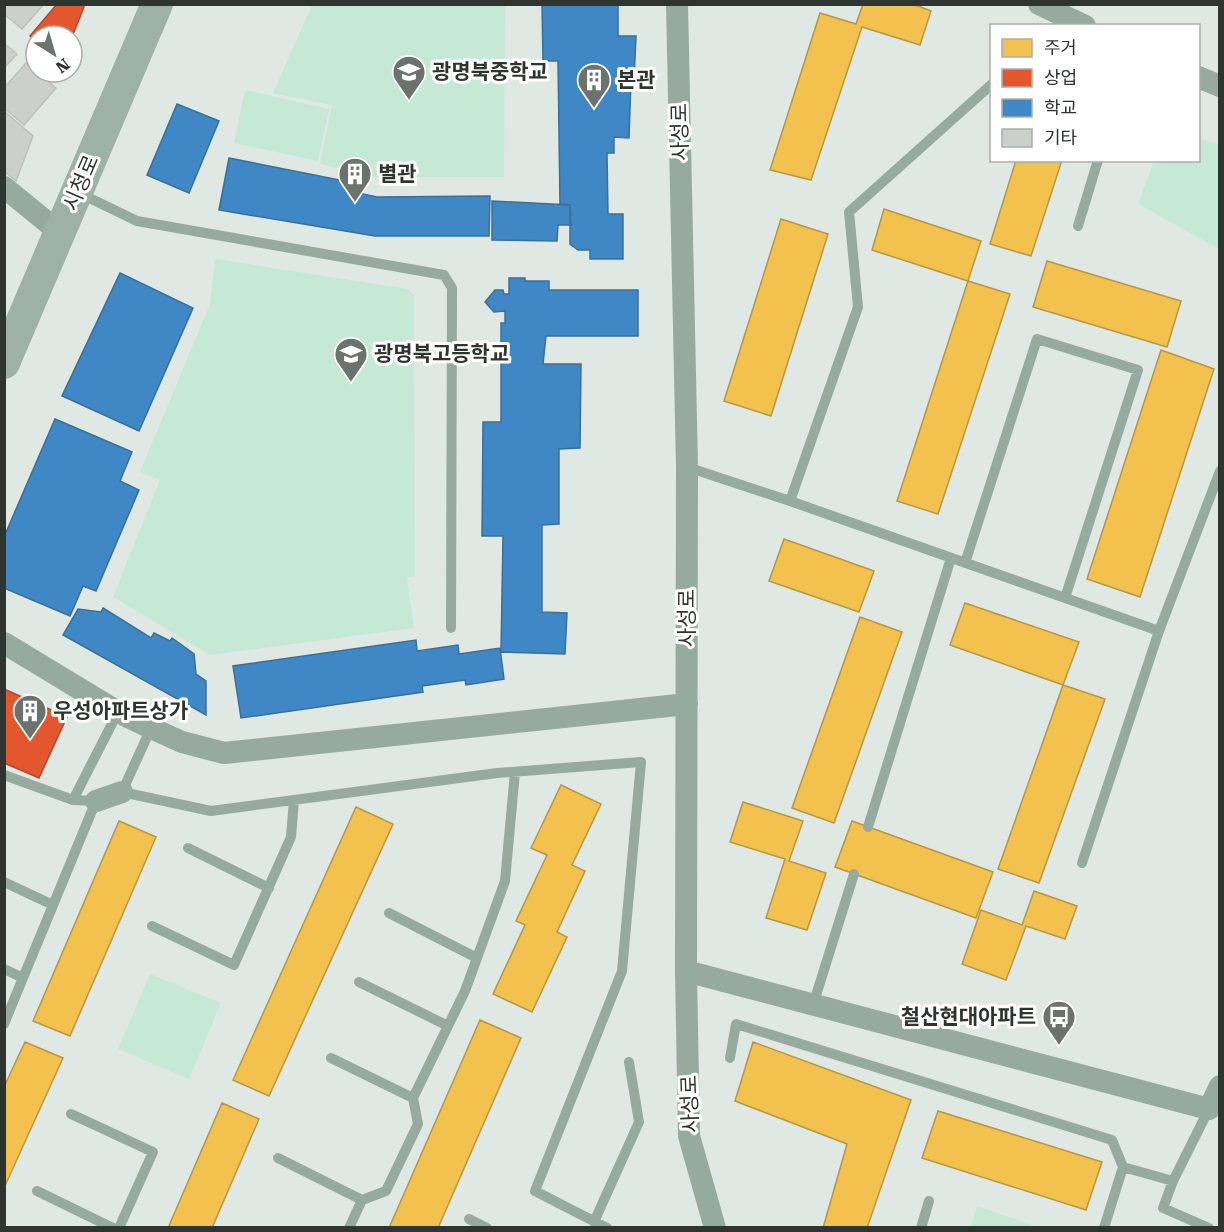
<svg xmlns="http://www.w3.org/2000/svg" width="1224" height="1232" font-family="'Roboto Serif','Noto Sans KR',serif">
  <rect width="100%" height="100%" fill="#e0e8e4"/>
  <path fill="#c6e9d6" d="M312,5H505L504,177H376L320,164L332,105L273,93Z
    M245,90L329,109L318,161L234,143Z
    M1199,138L1219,145V249L1138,204L1154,161L1198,160Z
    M215,259L408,289L414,295L415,576L407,578L414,628L210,655L113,597L160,480L140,472L210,304Z
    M150,974L221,1003L189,1079L118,1049Z
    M977,1206L1037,1227H971Z"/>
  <path fill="#f2c14e" stroke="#b79745" stroke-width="1.5" d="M863,4H913L931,11L920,45L862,27L811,180L770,170L820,13L856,24Z
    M1016,160H1062L1031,256L990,244Z
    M884,209L981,241L968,281L872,250Z
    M781,219L828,234L771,416L724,401Z
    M1047,261L1181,301L1167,347L1033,307Z
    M968,281L1010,294L938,514L897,501Z
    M1161,350L1214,369L1140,597L1087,579Z
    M784,539L874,571L859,612L769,581Z
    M965,603L1079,642L1063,685L950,645Z
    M860,617L902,632L834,823L792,808Z
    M1063,685L1105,699L1039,883L998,869Z
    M561,785L601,804L572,865L585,871L557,932L567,937L532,1012L493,994L525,925L516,921L547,855L531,848Z
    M743,802L803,821L789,861L826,873L807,930L766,918L785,859L730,842Z
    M356,807L393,824L269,1096L233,1080Z
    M119,821L156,837L70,1036L33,1021Z
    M852,821L993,872L976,918L835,867Z
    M1034,891L1077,906L1065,939L1026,926L1006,980L962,964L981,910L1022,925Z
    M480,1020L521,1038L438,1228H389Z
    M25,1042L63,1058L4,1188V1087Z
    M753,1042L911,1100L867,1228H823L847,1144L735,1101Z
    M222,1103L259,1119L212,1228H168Z
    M938,1111L1102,1162L1086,1210L922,1158Z"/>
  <path fill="#e4572e" stroke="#ad4c2f" stroke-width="1.5" d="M57,4H81L84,7L72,37L36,36V42L30,36Z
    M4,689L67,717L39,778L4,763Z"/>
  <path fill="#3f88c5" stroke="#3a6f98" stroke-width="1.5" d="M542,4H618V36H636L634,80H631L629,138L614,137V153H607L608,214H623V259H590V250H578L570,244V205L560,204L558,61H543Z
    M177,104L219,121L189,193L147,175Z
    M229,158L350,182L348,191L377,197L490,196L489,236H375L219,210Z
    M492,201L570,205L571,225H558L557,241L492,240Z
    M120,273L193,308L139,431L62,396Z
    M509,278H525V281H549V290H638V336H546L543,364H581L580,448L559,449V524L542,525V612L567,613L565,654L501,652L503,536H482L483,422H501V323H505V311L494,312L485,302L495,290H503L504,294H509Z
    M55,419L132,452L120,481L139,490L96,591L83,586L70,616L4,588V537Z
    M103,608L151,638L154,633L170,641L172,638L194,654L196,674L206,681V715L63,635L78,609L101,612Z
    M416,640L417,651L458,645L459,654L500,648L504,679L466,685L465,680L422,686L423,692L241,718L233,666Z"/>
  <path fill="#cad0cc" stroke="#bbc2be" stroke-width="1.5" d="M4,4H44L22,29L4,14Z
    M4,43L17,54L4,68Z
    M26,63L56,88L24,125L4,108V88Z
    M4,111L33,136L16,181L4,171Z"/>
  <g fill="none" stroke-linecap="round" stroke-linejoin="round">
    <path stroke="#97aaa0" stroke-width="10" d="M79,193L137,221L444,275L452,288L451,628
      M1078,226L1098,160
      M687,467L790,501L1159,631
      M790,501L858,307L849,212L992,84
      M965,563L1037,339L1138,370L1065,598
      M151,728L122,792L211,811L497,773L641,762L622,971L535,1191L607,1228
      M4,775L73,800
      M868,827L951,558
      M188,848L269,888
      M1082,863L1159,631L1220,471
      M4,882L53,905
      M389,913L477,958
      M152,926L234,965L291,837L294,800
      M4,969L23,978
      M359,982L448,1026
      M813,1005L854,874
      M4,1024L96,801L73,800L118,712
      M331,1058L413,1098
      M730,1058L736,1024L1112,1140L1123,1167
      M71,1114L153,1152L119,1228
      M278,1158L362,1200
      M37,1191L113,1228
      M469,1219L487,1228
      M594,1222L639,1122L629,1062
      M349,1228L362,1200L386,1191L418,1124L413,1098L465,991L505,881L515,772
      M921,1228L929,1201
      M1104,1228L1123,1167L1173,1181
      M1209,1228L1163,1208L1173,1181L1209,1109H1210"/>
    <path stroke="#97aaa0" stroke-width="22" d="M677,4L687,467L686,971L689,1136L715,1228
      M1039,4L1085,26
      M1198,77L1220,86
      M4,187L59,232
      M4,643L118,712L151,728L182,742L224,753L687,704
      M96,801L122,792
      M686,971L1209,1109L1220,1086"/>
    <path stroke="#9eb1a8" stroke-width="32" d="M4,363L157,4"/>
  </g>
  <defs>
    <g id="school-pin" transform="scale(1.725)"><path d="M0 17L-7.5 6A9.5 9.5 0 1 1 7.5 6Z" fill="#6c736f" stroke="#fff"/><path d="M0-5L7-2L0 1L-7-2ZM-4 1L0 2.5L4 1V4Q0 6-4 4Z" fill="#fff"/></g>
    <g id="building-pin" transform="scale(1.725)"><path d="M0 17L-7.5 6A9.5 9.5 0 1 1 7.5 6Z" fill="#6c736f" stroke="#fff"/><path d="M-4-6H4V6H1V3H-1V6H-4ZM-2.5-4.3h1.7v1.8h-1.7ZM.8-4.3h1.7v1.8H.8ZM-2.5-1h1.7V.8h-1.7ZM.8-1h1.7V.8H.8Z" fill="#fff"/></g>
    <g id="bus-pin" transform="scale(1.725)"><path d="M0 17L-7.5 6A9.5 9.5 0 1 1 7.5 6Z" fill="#6c736f" stroke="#fff"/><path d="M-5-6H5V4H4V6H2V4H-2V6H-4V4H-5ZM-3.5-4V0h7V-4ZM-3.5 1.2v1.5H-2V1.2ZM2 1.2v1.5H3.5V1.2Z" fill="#fff"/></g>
  </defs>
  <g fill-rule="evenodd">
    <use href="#school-pin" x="409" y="72"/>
    <use href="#building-pin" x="594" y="80"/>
    <use href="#building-pin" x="355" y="174"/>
    <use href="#school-pin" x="351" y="354"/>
    <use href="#building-pin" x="30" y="711"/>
    <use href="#bus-pin" x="1059" y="1017"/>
  </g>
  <g text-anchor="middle" stroke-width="6" stroke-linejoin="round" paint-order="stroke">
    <g font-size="21" font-weight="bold" fill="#2e3430" stroke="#fff" text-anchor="start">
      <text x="432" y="79">광명북중학교</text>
      <text x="617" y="87">본관</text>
      <text x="378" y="181">별관</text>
      <text x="374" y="361">광명북고등학교</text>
      <text x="53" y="718">우성아파트상가</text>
      <text x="1036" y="1024" text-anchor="end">철산현대아파트</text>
    </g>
    <g font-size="21" fill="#2e3430" stroke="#fff">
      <text transform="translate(680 132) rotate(-91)" y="7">사성로</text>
      <text transform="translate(81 183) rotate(-67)" y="7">시청로</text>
      <text transform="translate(687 618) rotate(-90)" y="7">사성로</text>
      <text transform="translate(690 1104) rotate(-92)" y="7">사성로</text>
    </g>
  </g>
  <rect width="1224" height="1232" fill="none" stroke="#2e3430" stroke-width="12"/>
  <rect x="990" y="24" width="210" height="138" fill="#ffffff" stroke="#abaeac" stroke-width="1.5"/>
  <rect x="1002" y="39" width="30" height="18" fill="#f2c14e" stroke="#abaeac" stroke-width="1.5"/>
  <text x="1044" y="54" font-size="18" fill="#2e3430">주거</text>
  <rect x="1002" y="69" width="30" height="18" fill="#e4572e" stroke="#abaeac" stroke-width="1.5"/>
  <text x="1044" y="84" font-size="18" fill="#2e3430">상업</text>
  <rect x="1002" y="99" width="30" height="18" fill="#3f88c5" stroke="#abaeac" stroke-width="1.5"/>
  <text x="1044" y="114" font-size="18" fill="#2e3430">학교</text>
  <rect x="1002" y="129" width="30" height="18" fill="#cad0cc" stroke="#abaeac" stroke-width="1.5"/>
  <text x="1044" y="144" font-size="18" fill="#2e3430">기타</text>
  <g transform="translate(54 54) rotate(143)"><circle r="28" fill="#ffffff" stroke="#abaeac" stroke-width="1.5"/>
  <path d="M0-4.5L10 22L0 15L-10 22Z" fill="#6c736f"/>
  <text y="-9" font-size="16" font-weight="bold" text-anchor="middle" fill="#2e3430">N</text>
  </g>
</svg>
